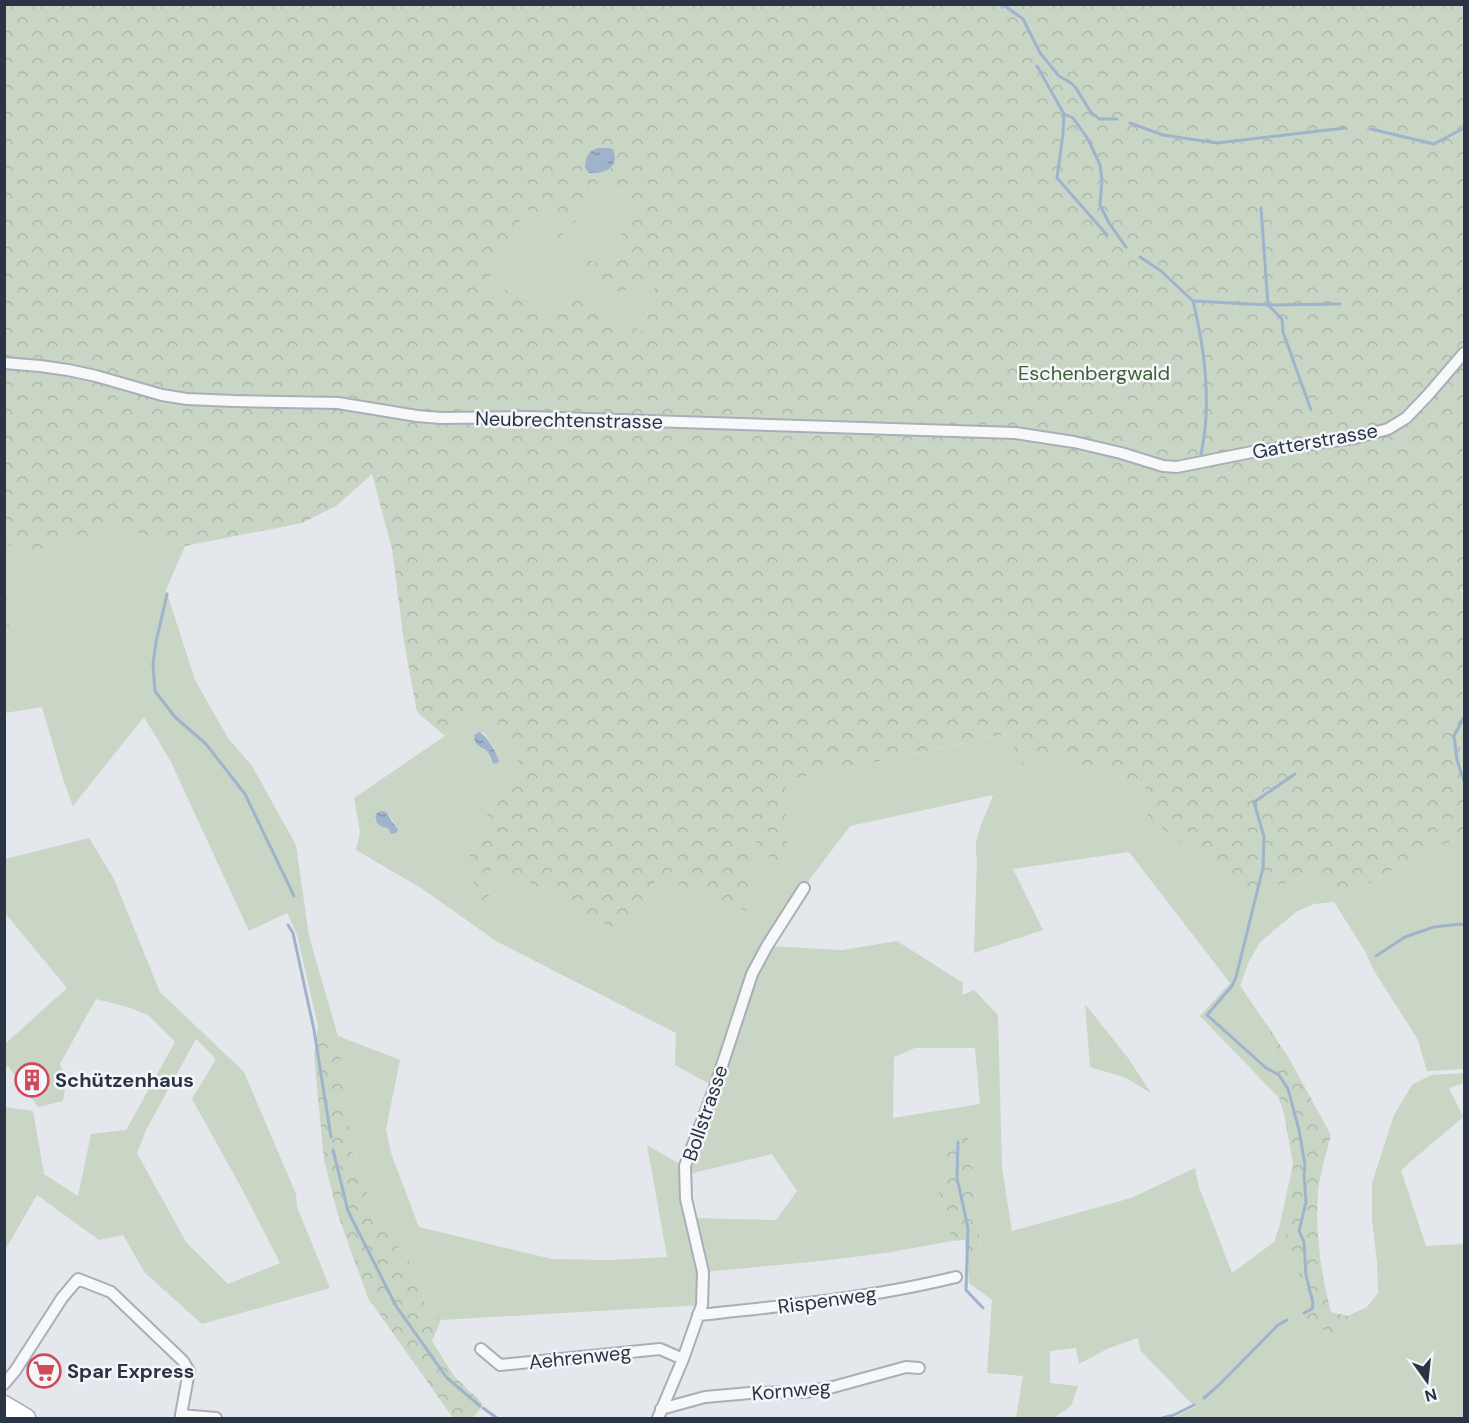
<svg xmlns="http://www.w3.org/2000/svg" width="1469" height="1423" font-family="'DM Sans',sans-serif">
  <defs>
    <pattern id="forest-crowns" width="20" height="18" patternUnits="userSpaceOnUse" patternTransform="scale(1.5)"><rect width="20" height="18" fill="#c9d6c5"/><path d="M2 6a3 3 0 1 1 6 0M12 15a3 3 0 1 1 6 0" fill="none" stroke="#adb8ab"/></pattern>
    <pattern id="water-ripples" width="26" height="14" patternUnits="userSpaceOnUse" patternTransform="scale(1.5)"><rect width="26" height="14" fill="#9fb4cc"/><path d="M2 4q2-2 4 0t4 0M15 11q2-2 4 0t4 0" fill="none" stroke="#8293a7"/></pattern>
  </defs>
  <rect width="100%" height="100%" fill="#e4e7ec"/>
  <path fill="#c9d6c5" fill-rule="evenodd" d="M612,180L614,188L631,194L613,268L586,260L646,280L655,287L642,332L573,298L563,314L506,289L502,299L484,290L526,208L553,218L549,239L586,197L584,187Z
    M116,527L185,546L166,590L195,680L228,738L252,766L296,845L309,936L338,1036L400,1060L386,1129L391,1153L419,1227L552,1259L610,1260L667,1257L647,1145L685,1167L686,1199L696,1218L776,1220L797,1191L772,1154L689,1174L715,1087L675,1065L676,1033L496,941L421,888L356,850L360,832L354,798L445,736L483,712L518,760L509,791L482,820L479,916L489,903L492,861L625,934L658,877L749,832L786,856V781L1016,732L1013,764L1022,768L1028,750L1145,784L1271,887L1305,877L1355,892L1399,866L1464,835V1069L1427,1071L1418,1040L1373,969L1366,953L1334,902L1314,904L1296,912L1260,942L1248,964L1240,986L1269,1028L1279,1098L1200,1016L1230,983L1129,852L1013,869L1043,930L974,953L977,857C971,839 988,812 993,795L850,826L810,879L767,946L842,950L897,941L963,983L962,995L974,990L998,1015L1002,1168L1012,1231L1131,1198L1195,1168L1199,1187L1232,1273L1274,1242L1280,1224L1293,1164L1284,1246L1297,1263L1303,1309L1334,1335L1354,1329L1348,1316L1367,1307L1378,1293L1377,1263L1372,1219V1183L1394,1115L1412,1085L1431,1075L1464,1073V1083L1449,1088L1463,1117L1401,1170L1426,1246L1464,1244V1418H1173L1195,1407L1140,1350L1138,1338L1109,1348L1079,1364L1076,1348L1050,1351V1383L1078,1386L1071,1406L1054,1418H1016L1023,1376L987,1373L992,1300L969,1283L968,1272L982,1254L968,1135L937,1186L952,1241L885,1253L821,1261L704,1272L702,1305L441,1320L424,1301L421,1275L376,1220L353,1152L338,1037L318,1026L297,935L287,913L249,931L170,760L144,717L73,806L63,779L42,707L5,713V628L15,623L5,592V543L26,555ZM481,732L485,734L494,748L491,761L489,753L476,744ZM377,813L389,814C391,820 398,826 397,832L378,824L375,818ZM915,1048H975L980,1104L893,1118L894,1057Z
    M1464,727V779L1462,769L1459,736Z
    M89,838L114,879L160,992L244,1072L296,1194L297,1207L330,1288L202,1324L145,1273L123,1235L99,1240L37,1195L5,1250V1107L33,1111L44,1174L78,1196L91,1134L126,1130L175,1042L148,1015L131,1008L96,999L60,1064L66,1083L63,1101L38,1107L8,1066L5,1069V1044L67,988L5,913V859ZM196,1039L216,1059L192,1099L242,1189L280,1263L228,1284L186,1242L137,1153L147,1128Z
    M1085,1004L1128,1058L1151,1093L1126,1078L1090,1067Z"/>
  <path fill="url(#forest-crowns)" fill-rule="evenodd" d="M5,5H1464V590L1462,589L1464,616V727L1459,736L1462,769L1464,778V835L1399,866L1355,892L1305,877L1271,887L1256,902L1148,817L1145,784L1028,750L1022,768L1013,764L1015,732L786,781L787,856L777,865L749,833L752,913L658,877L625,935L492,862L489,903L479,917L469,858L482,820L509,791L518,760L483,712L445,736L417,712L404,642L392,549L372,474L336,506L302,523L185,546L116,527L26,555L5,543ZM598,148L613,150L614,152L611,168L599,172L589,173L585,168C585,158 589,152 598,148ZM612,181L614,188L631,194L613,267L585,259L591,276L620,293L646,280L655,287L642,331L573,298L563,314L505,289L502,299L484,290L526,209L553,218L549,239L554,242L584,213L586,197L584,187Z
    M5,592L15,623L5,628H4Z
    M318,1026L338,1037L353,1152L376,1219L421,1275L424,1301L441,1320L432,1341L454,1376L483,1404L478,1412L472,1418H453L368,1298L338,1215L324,1160L314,1055Z
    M1269,1028L1290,1060L1331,1135C1326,1154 1320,1174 1318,1193C1315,1233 1321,1274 1331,1312L1348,1316L1354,1329L1334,1335L1299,1319L1303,1309L1297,1263L1284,1246L1293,1164L1284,1114L1279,1098Z
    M968,1135L982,1255L968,1272L965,1240L952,1241L937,1186L953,1137Z"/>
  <path fill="url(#water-ripples)" d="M598,148H608L613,149C620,168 605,174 589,173L585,168C585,158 588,151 598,148Z
    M479,732C487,735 496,752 499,761L497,764L493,763C491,760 491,757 489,754C484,745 475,750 474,735Z
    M381,811C389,811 388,815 391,820C394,824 396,826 398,830L396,833L391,834L388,828L382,827L377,823L375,816L377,813Z"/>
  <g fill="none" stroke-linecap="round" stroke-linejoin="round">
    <path stroke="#9fb4cc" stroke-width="3" d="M1002,4L1023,19L1040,53L1059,76L1071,83L1076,88L1090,111L1099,119H1117
      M1037,66L1064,114L1063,134L1057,178L1107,235
      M1064,114L1073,118L1088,139L1100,165L1102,180L1100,205L1109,223L1126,247
      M1130,123L1163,135L1217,143L1345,128
      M1371,129L1434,144L1464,128
      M1261,208L1268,305L1282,319L1283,332L1311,410
      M1140,257L1161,271L1193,301L1268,305L1340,304
      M1193,301C1205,350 1212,404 1201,454
      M167,594L156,642L153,664L155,691L175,717L206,744L245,794L294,896
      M1464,717L1454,736L1457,760L1464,781
      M1295,774L1254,802L1264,837L1263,868L1236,977L1232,986L1207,1015L1266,1068L1279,1075L1288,1089L1299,1130L1305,1165L1304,1175L1306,1202L1299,1231L1304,1242L1306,1275L1313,1303L1312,1309L1304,1313
      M288,925L293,933L314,1030L331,1137
      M1376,956L1405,937L1434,927L1461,924L1464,925
      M958,1142L957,1178L968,1228L966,1290L983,1308
      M333,1150L348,1211L396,1306L447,1378L480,1406
      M1204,1398L1219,1385L1278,1325L1287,1320
      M483,1408L497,1418
      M1162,1418L1174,1415L1194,1405"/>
    <g stroke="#a9aeb7" stroke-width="14">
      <path id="street" d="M4,363L40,366L68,370L96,376L162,395L187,399L234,401L338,403L417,416L441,418L528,417L1015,433L1074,442L1121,453L1163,466L1177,467L1257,451L1355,438L1388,429L1406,418L1428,395L1464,353
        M698,1315C784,1306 871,1298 956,1277
        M481,1349L500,1365L660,1349L683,1359
        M4,1384L15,1371L62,1298L78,1279L111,1292L183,1361L189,1371L181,1415L216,1418
        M661,1409L705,1397L750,1393L805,1392L833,1387L906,1367L919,1368
        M658,1418L683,1359L702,1305L703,1272L686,1199L685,1166L715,1087L752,974L767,946L804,888"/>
    </g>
    <g stroke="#a3abb8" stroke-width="21">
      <path id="primary" d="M4,1405L26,1418"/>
    </g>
    <use href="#street" stroke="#f7f8fa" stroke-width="10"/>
    <use href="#primary" stroke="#fff" stroke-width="18"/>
  </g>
  <defs>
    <g id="building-ring" transform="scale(1.725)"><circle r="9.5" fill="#f4f6f9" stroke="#d1495b" stroke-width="1.5"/><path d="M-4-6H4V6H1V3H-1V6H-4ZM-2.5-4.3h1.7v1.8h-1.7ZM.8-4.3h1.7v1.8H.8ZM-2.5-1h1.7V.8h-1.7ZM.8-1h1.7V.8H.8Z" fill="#d1495b"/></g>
    <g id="supermarket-ring" transform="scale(1.725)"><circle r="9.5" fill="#f4f6f9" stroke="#d1495b" stroke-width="1.5"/><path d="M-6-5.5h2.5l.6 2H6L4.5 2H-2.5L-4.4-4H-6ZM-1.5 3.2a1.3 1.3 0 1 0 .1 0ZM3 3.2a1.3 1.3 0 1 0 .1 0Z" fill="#d1495b"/></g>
  </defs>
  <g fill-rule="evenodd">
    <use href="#building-ring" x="32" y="1080"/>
    <use href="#supermarket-ring" x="44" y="1371"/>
  </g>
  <g text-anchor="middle" stroke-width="5" stroke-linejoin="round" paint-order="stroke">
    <g font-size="20" fill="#3f6138" stroke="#f4f6f9">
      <text x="1094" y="380">Eschenbergwald</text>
    </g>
    <g font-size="20" fill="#2b3445" stroke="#f4f6f9">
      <text transform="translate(569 420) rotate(1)" y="7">Neubrechtenstrasse</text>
      <text transform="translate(1315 441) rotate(-10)" y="7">Gatterstrasse</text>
      <text transform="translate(705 1113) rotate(-71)" y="7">Bollstrasse</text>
      <text transform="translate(827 1300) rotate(-8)" y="7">Rispenweg</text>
      <text transform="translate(580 1357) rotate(-6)" y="7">Aehrenweg</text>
      <text transform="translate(791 1390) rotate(-5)" y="7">Kornweg</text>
    </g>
    <g font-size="20" font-weight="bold" fill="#2b3445" stroke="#f4f6f9" text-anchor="start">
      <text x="55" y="1087">Schützenhaus</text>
      <text x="67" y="1378">Spar Express</text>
    </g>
  </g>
  <rect width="1469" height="1423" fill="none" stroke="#2b3445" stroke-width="12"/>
  <g transform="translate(1427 1381) rotate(165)" stroke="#f4f6f9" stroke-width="4.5" paint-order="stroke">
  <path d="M0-4.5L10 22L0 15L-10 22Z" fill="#2b3445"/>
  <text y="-9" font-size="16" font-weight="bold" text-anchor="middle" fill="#2b3445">N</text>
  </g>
</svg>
